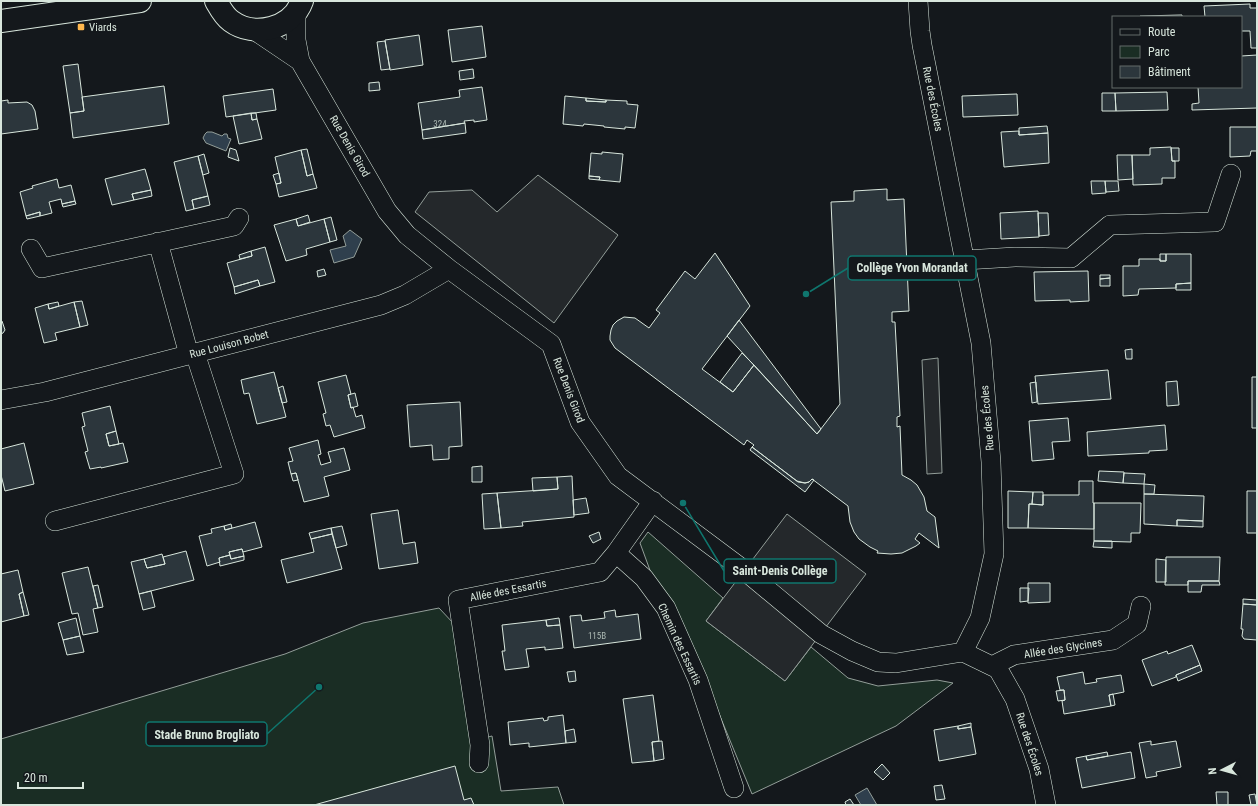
<svg xmlns="http://www.w3.org/2000/svg" width="1258" height="806" font-family="'Roboto Condensed',sans-serif">
  <rect width="100%" height="100%" fill="#14181c"/>
  <path fill="#1a2d24" stroke="#939e99" d="M648,532L723,598L706,621L785,681L811,647L848,678L878,686L937,680L953,683L896,726L752,794L690,643L651,573L640,543Z
    M439,608L454,624L472,741L492,736L501,791L558,787L564,805H1V739L285,654L363,623Z"/>
  <path fill="#24282b" stroke="#939e99" d="M538,175L618,235L554,323L415,212L429,192L472,190L497,212Z
    M938,358L942,473L927,474L922,360Z
    M787,514L866,574L785,681L706,621Z"/>
  <path fill="#2f3f4d" stroke="#939e99" d="M207,132H212L222,136L224,134H227L228,138L231,139L226,151L206,143L203,138L205,134Z
    M350,230L362,239L354,257L334,263L330,250L346,246L343,236Z
    M867,788L877,805H861L855,795Z"/>
  <path fill="#2c363c" stroke="#d8e6dc" d="M1250,4V8H1257V48H1251L1250,31H1241V17H1205L1204,6Z
    M1182,15V17H1140V16Z
    M482,26L486,57L452,62L448,30Z
    M419,35L423,65L390,70L385,40Z
    M385,41L390,69L381,70L377,42Z
    M1257,55V108L1192,110V104L1199,103L1198,87H1241V56Z
    M78,64L84,111L70,113L63,66Z
    M473,69L474,78L460,80L459,71Z
    M379,82L380,90L369,91V83Z
    M164,86L169,124L73,138L70,113L84,111L82,97Z
    M482,87L487,120L474,122V120L464,121L465,123L422,130L418,103L460,97L459,90Z
    M273,89L276,110L226,117L223,96Z
    M1167,92L1168,110L1116,111L1115,93Z
    M1102,93H1115L1116,111H1102Z
    M1017,94L1018,115L963,117L962,96Z
    M565,96L586,98V101L606,102V100L627,101V104L638,105L635,128L625,127V129L604,127V126L584,124L583,126L563,124Z
    M586,98L606,100V102L586,101Z
    M8,100V103L27,102L32,105L35,111L38,129L1,134V101Z
    M251,113H256L257,119L252,120Z
    M251,113L252,120L257,119L262,139L239,144L233,116Z
    M465,123L466,133L423,139L422,130Z
    M1047,126L1048,133L1019,135V128Z
    M1230,127H1257V151H1251L1250,156L1230,157Z
    M1019,131V135L1048,133L1049,163L1004,167L1001,132Z
    M1171,147L1172,161H1175V178H1162V184L1133,185L1132,155H1150V148Z
    M230,148L236,150L239,161L228,157Z
    M1171,148H1179V161H1172Z
    M307,149L313,174L307,176L301,150Z
    M301,150L307,176L313,174L317,188L279,197L276,184L281,183L275,157Z
    M602,152L623,154L620,182L599,180L600,177L589,176L591,153L602,154Z
    M204,154L209,173L203,175L198,156Z
    M1117,155H1132L1133,179L1118,180Z
    M198,156L208,196L192,200L194,209L186,211L174,162Z
    M145,169L151,190L132,194L134,200L112,205L105,179Z
    M279,173L281,183L276,184L273,175Z
    M589,176L600,177L599,180L589,179Z
    M57,179L59,188L71,185L75,201L62,204L61,199L49,202L52,213L40,216V212L26,216L20,192L33,188L32,186Z
    M1091,181H1105L1106,193L1092,194Z
    M1105,181H1118L1119,191L1106,192Z
    M887,189V200L904,199L909,311L892,312V322H895L900,416L897,417V427L900,426L902,475L911,480L917,485L924,497L927,511L935,517L939,548L919,533L915,539L920,543L916,546L902,553L891,554L877,553L878,551L870,547L859,539L854,532L850,522L848,506L812,479L809,482L805,483L797,481L752,447L754,445L747,440L744,445L615,348L610,340V336L611,330L613,325L617,321L624,317L635,318L649,328L660,313L656,310L685,271L695,279L715,253L750,306L702,369L733,392L754,365L817,434L840,404L831,202L854,201V191Z
    M151,190L152,196L134,200L132,194Z
    M208,196L210,205L194,209L192,200Z
    M75,201L76,204L63,207L62,204Z
    M1038,211L1039,237L1001,239L1000,213Z
    M40,212V216L27,219L26,216Z
    M1038,213H1048L1049,235L1039,236Z
    M308,215L310,222L298,226L296,219Z
    M331,217L337,240L330,242L324,219Z
    M296,219L298,226L324,219L330,242L306,249L307,255L286,261L274,225Z
    M265,247L275,282L260,286L258,280L234,287L227,263L252,256L251,251Z
    M251,251L252,256L240,259L239,255Z
    M1160,254H1166V261H1160Z
    M1166,254H1191V283L1176,284V288L1139,289L1138,295L1123,296V266H1139V259H1160V261H1166Z
    M324,269L326,275L318,277L317,271Z
    M1088,271L1089,301L1070,302V300L1035,301L1034,272Z
    M1100,275H1110V278L1100,279Z
    M1110,278V286H1100V279Z
    M258,280L260,286L235,294L234,287Z
    M1191,283V290H1176V284Z
    M82,301L88,325L80,327L74,302Z
    M58,302L59,306L49,309L48,304Z
    M74,302L80,327L55,333L57,340L44,343L35,308L48,304L49,309Z
    M739,320L821,429L817,434L727,336Z
    M1,321H2L5,330L3,333L1,334Z
    M1132,349V359H1126L1125,350Z
    M742,353L754,365L733,392L720,382Z
    M1108,370L1111,399L1038,404L1035,376Z
    M274,372L286,417L257,424L249,393L244,394L241,380Z
    M346,375L351,394L348,395L351,408L353,407L356,417L362,415L365,428L334,437L330,425L326,426L323,414L326,413L318,382Z
    M1252,377H1257V428H1252Z
    M1177,381L1179,405L1167,406L1166,382Z
    M1036,382L1037,402L1032,403L1030,383Z
    M283,386L287,402L282,403L278,388Z
    M355,393L358,406L351,408L348,395Z
    M460,402L462,446L449,447V459L433,460L432,445L410,447L407,405Z
    M110,406L116,431L106,434L109,446L123,443L128,462L101,468V467L90,469L85,452L88,451L82,427L85,426L82,413Z
    M1068,418L1070,441L1052,442L1054,459L1032,461L1029,421Z
    M1165,425L1167,450L1149,451V453L1088,456L1087,432Z
    M116,431L119,444L109,446L106,434Z
    M318,440L321,454L318,455L321,465L331,462L328,452L344,448L350,470L324,477L329,496L304,502L296,473L291,474L288,462L293,461L289,448Z
    M24,443L34,484L5,491L1,475V449Z
    M752,447L798,482L805,483L809,482L812,479L814,480L805,492L750,450Z
    M482,466V482H472V467Z
    M1099,471L1124,472L1123,483L1098,481Z
    M296,473L298,480L293,481L291,474Z
    M1124,473L1145,474L1144,484L1123,483Z
    M572,476L574,517L522,522L523,526L501,528L497,493L558,489L557,477Z
    M557,477L558,489L533,491L532,478Z
    M1079,481H1093V503H1094V529L1028,528L1029,504L1043,505V495H1079Z
    M1144,484L1155,485L1154,494H1144Z
    M1008,491L1033,492L1032,504H1029L1028,528H1008Z
    M1247,491H1257V533H1247Z
    M1033,492H1043V505L1032,504Z
    M497,493L501,528L484,529L482,494Z
    M1144,494L1204,496L1203,521L1177,520V526L1144,524Z
    M586,498L589,513L574,515L573,500Z
    M1094,503H1141L1140,533H1131V542L1094,541Z
    M398,510L403,544L415,542L418,563L379,569L371,514Z
    M1177,520L1203,521V527L1177,526Z
    M255,522L262,547L243,552L242,549L229,552L230,555L219,558L220,562L207,566L199,536L212,533L211,529L224,526L225,530Z
    M231,524L232,528L225,530L224,526Z
    M342,526L347,545L336,548L331,528Z
    M331,528L332,534L311,539L309,533Z
    M599,532L601,539L593,543L589,536Z
    M332,534L342,569L287,583L281,560L314,552L311,539Z
    M1094,541H1112V548L1093,547Z
    M242,549L244,556L231,559L229,552Z
    M186,551L194,580L139,594L131,562L144,559L147,568L165,564L163,557Z
    M162,554L165,564L147,568L144,559Z
    M230,555L231,559L244,556V560L220,566L219,558Z
    M1166,557H1220L1219,581H1188V585H1165Z
    M1156,559L1166,560V582H1156Z
    M88,567L98,608L93,609L98,632L83,635L78,613L72,614L62,573Z
    M18,570L23,592L19,594L24,616L1,622V574Z
    M1188,581H1219L1220,585H1202L1201,592H1188Z
    M1028,583H1050V602L1028,603Z
    M98,585L103,607L98,608L93,586Z
    M1020,588H1029L1028,601L1020,602Z
    M151,591L155,607L143,610L139,594Z
    M23,592L29,615L24,616L19,594Z
    M1243,599L1257,600V605L1243,604Z
    M1243,604L1257,605V640L1244,639L1242,636L1243,629H1241Z
    M615,610L616,617L638,614L641,639L574,648L570,616L581,615L582,621L605,618L604,612Z
    M76,618L80,636L63,640L58,623Z
    M559,618L560,625L547,626L546,620Z
    M546,620L547,626L560,625L563,648L545,650V647L526,649L529,667L505,670L502,651H505L502,625Z
    M80,636L84,652L67,655L63,640Z
    M1192,645L1200,665L1176,675V677L1152,686L1142,660L1167,651L1168,654Z
    M1200,665L1202,671L1178,681L1176,675Z
    M575,671L576,681L569,682L567,672Z
    M1083,672L1085,684L1097,682L1096,679L1121,675L1124,692L1109,695L1111,706L1064,714L1062,701L1065,700L1064,690H1060L1057,677Z
    M1064,690L1065,700L1058,701L1056,691Z
    M1113,694L1115,705L1111,706L1109,695Z
    M653,695L659,741L652,742L654,761L632,763L623,699Z
    M563,715L566,743L529,747V743L510,745L508,722L543,718L544,721L548,720V717Z
    M971,723V727L958,729V726Z
    M958,726V729L971,727L976,754L939,761L934,730Z
    M574,729L576,742L566,743L565,731Z
    M662,741L664,759L654,761L652,742Z
    M1151,741V745L1176,741L1181,767L1156,772L1157,776L1146,778L1139,743Z
    M1107,752L1108,756L1087,760L1086,756Z
    M1131,752L1135,778L1082,788L1076,758L1086,756L1087,760Z
    M882,764L890,773L883,780L874,772Z
    M455,766L464,800L471,798L474,805H314Z
    M942,785L945,799L936,800L934,786Z
    M1216,792H1228V805H1217Z
    M1255,794L1257,805H1251L1249,795Z
    M850,799L854,805H846L845,802Z"/>
  <g fill="none" stroke-linecap="round" stroke-linejoin="round">
    <g stroke="#d8e6dc" stroke-width="20">
      <path id="minor" d="M918,1L920,31L922,45L981,343L991,462L994,554L980,618L963,652
        M296,12V40L300,61L387,211L407,235L449,269L551,344L580,422L618,476L744,570L821,634L852,651L878,662L896,663L963,652
        M254,30L300,61
        M158,242L189,355
        M31,249L42,268L234,226L239,218
        M965,260L1015,257L1071,258L1110,225L1215,222L1231,174
        M1,400L45,392L381,305L405,295L449,269
        M55,521L234,474L195,353
        M616,553L644,578L666,608L698,680L734,788
        M963,652L998,669L1015,699L1039,769L1046,805
        M992,666L1014,655L1113,640L1137,624L1141,606
        M479,763L480,745L458,600L600,572L616,553L653,501"/>
    </g>
    <g stroke="#d8e6dc" stroke-width="24">
      <path id="primary" d="M216,1C220,8 224,16 231,21C254,38 292,29 302,1
        M1,21L140,1"/>
    </g>
    <use href="#minor" stroke="#14181c" stroke-width="19"/>
    <use href="#primary" stroke="#14181c" stroke-width="22"/>
  </g>
  <rect fill="#ffb74d" stroke="#14181c" stroke-width="1.5" x="77" y="23" width="8" height="8" rx="2"/>
  <g text-anchor="middle" stroke-width="3" stroke-linejoin="round" paint-order="stroke">
    <g font-size="9" fill="#adbab4">
      <text x="440" y="127">324</text>
      <text x="597" y="639">115B</text>
    </g>
    <g font-size="11" fill="#d8e6dc" stroke="#14181c" text-anchor="start">
      <text x="89" y="31">Viards</text>
    </g>
    <g font-size="11" fill="#d8e6dc" stroke="#14181c">
      <text transform="translate(933 99) rotate(79)" y="4">Rue des Écoles</text>
      <text transform="translate(350 146) rotate(60)" y="4">Rue Denis Girod</text>
      <text transform="translate(229 344) rotate(-15)" y="4">Rue Louison Bobet</text>
      <text transform="translate(569 390) rotate(69)" y="4">Rue Denis Girod</text>
      <text transform="translate(987 418) rotate(-95)" y="4">Rue des Écoles</text>
      <text transform="translate(508 590) rotate(-11)" y="4">Allée des Essartis</text>
      <text transform="translate(680 644) rotate(65)" y="4">Chemin des Essartis</text>
      <text transform="translate(1063 648) rotate(-9)" y="4">Allée des Glycines</text>
      <text transform="translate(1030 744) rotate(72)" y="4">Rue des Écoles</text>
    </g>
  </g>
  <path fill="none" stroke="#0f766e" stroke-width="1.5" d="M806 294L848 268M683 503L724 571M319 687L267 734"/>
  <g fill="#0f766e" stroke="#14181c" stroke-width="1.5">
    <circle cx="806" cy="294" r="4"/>
    <circle cx="683" cy="503" r="4"/>
    <circle cx="319" cy="687" r="4"/>
  </g>
  <g fill="#14181c" stroke="#0f766e" stroke-width="1.5">
    <rect x="848" y="256" width="128" height="24" rx="4"/>
    <rect x="724" y="559" width="112" height="24" rx="4"/>
    <rect x="146" y="722" width="121" height="24" rx="4"/>
  </g>
  <g font-size="12" text-anchor="middle" font-weight="bold" fill="#d8e6dc">
    <text x="912" y="272">Collège Yvon Morandat</text>
    <text x="780" y="575">Saint-Denis Collège</text>
    <text x="207" y="739">Stade Bruno Brogliato</text>
  </g>
  <rect width="1258" height="806" fill="none" stroke="#d8e6dc" stroke-width="4"/>
  <rect x="1112" y="16" width="130" height="72" fill="#14181c" stroke="#626a69"/>
  <rect x="1120" y="29" width="20" height="6" fill="#14181c" stroke="#626a69"/>
  <text x="1148" y="36" font-size="12" fill="#d8e6dc">Route</text>
  <rect x="1120" y="46" width="20" height="12" fill="#1a2d24" stroke="#626a69"/>
  <text x="1148" y="56" font-size="12" fill="#d8e6dc">Parc</text>
  <rect x="1120" y="66" width="20" height="12" fill="#2c363c" stroke="#626a69"/>
  <text x="1148" y="76" font-size="12" fill="#d8e6dc">Bâtiment</text>
  <g transform="translate(1222 770) rotate(264)" stroke="#14181c" stroke-width="3" paint-order="stroke">
  <path d="M0-3L7 15L0 10L-7 15Z" fill="#d8e6dc"/>
  <text y="-6" font-size="11" font-weight="bold" text-anchor="middle" fill="#d8e6dc">N</text>
  </g>
  <path d="M18 782v6h65v-6" fill="none" stroke="#d8e6dc" stroke-width="2"/>
  <text x="24" y="782" font-size="12" fill="#d8e6dc" stroke="#14181c" stroke-width="3" paint-order="stroke">20 m</text>
</svg>
